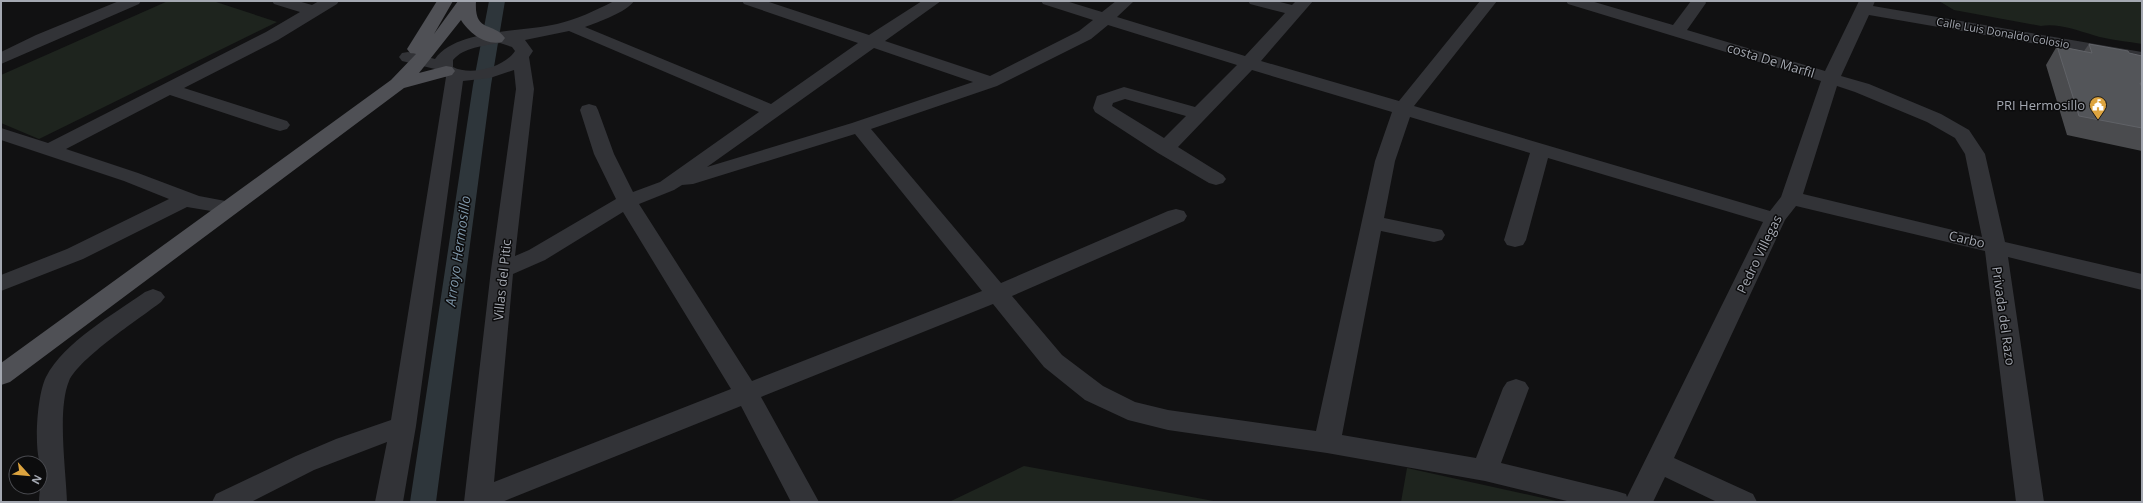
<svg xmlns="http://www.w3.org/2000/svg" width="2143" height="503" font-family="'Open Sans',sans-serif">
  <rect width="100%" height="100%" fill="#111112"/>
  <path fill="#1e241e" d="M168,1H213L277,22L39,139L1,123V75Z
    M1939,1H2142V44C2126,41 2108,40 2093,35C2076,30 2058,23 2041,26L1954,10Z
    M1024,466L1219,502H949Z
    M1407,468L1561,502H1401Z"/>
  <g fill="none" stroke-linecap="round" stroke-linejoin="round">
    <path fill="#2e363b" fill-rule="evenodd" d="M489,1H505L491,85L436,502H410L473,85Z"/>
    <path fill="#323337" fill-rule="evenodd" d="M119,1H141L139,4L1,64V52L36,35Z
      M272,1H298L312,5L319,1H339L337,4L278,40L184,88L287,121L290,125L287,129L280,131L273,129L170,95L66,149L138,173L199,196L236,203L240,208L236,213L229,214L187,207L83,259L1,291V275L67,249L169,199L124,181L1,140V128L48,143L266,32L300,12L274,4Z
      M614,1H634C627,12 598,22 585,27L771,104L858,43L744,4L742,1H766L869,35L922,1H941L885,41L990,76L1079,31L1093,20L1043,4L1041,1H1066L1102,12L1116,1H1134L1117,17L1245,56L1285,13L1250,4L1248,1H1276L1292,5L1296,1H1313L1261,61L1399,101L1480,1H1497L1414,106L1770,211L1781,197L1821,81L1568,4L1566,1H1591L1673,25L1691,1H1705L1706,3L1687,30L1825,71L1859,1H1875L1873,6L2142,52V62L1869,15L1841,76L1869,84L1941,114L1969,130L1985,154L2005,242L2142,274V290L2008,257L2044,502H2016L1985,251L1796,206L1785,220L1674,458L1753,494L1757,502H1717L1665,477L1653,502H1571L1485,481L1327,453L1168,430L1128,420L1085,400L1044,367L993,304L761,397L819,502H791L741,406L502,502H464L491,270L516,89L514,70L490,78L463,81L416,426L403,502H375L387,442L314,470L251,502H212L216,494L296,456L336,439L391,420L446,77L435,69L402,61L399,57L402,53L408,52L435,59C456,29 523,32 557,24C577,19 595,11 614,1ZM1108,25L1237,65L1195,107L1124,87L1097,96L1093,108L1095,112L1158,153L1209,183L1216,185L1223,183L1226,179L1223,175L1178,147L1252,70L1392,112L1375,161L1316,431L1168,410L1135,402L1103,386L1062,355L1012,296L1184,221L1187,216L1184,211L1176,209L1168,211L1001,283L871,129L997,86L1091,39ZM569,31L759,112L660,182L633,192L614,154L598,110L596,106L589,104L582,106L580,110L594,154L616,199L529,250L515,256L534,89L529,57L533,51L525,40ZM500,43L512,47L515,51C504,68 470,76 453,67V60C464,47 484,46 500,43ZM874,48L973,82L852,123L707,167ZM1837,86L1855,92L1927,122L1955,138L1965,154L1982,237L1803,194ZM1125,99L1186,116L1164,138L1112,106L1113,103ZM1410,117L1530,153L1504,240L1507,245L1515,247L1523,245L1526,240L1548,158L1763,222L1627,497L1626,494L1616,491L1501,463L1529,388L1525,382L1516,379L1507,382L1503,388L1476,458L1342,435L1381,231L1434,242L1442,240L1445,235L1442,230L1384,218L1395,161ZM855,134L982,291L752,381L639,204L674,190L682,185L693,184ZM623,212L731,389L494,482L513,274L545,260Z
      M153,289L161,292L165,297L161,302C139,319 79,358 69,381C57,410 66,470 67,502H39C39,492 43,472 40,463C34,447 37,395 46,377C64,342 114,314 145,292Z"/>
    <path fill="#4f5055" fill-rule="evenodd" d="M437,1H453L434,34L458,1H476C474,34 493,21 505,38L502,42C486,46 469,33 461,20L419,73L446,66L452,67L455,71L452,75L404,88L10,382L1,385V363L391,80L416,54L410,53L407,49Z"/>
  </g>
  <path fill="#4a4b4e" d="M2089,44L2129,53L2142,56V151L2067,135L2046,65L2057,46L2084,51Z"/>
  <path fill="#535559" stroke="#606267" d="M2089,44L2128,51L2129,53L2142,56V83H2140L2142,87V128L2079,116L2057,46L2092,53Z"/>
  <defs>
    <g id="civic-pin" transform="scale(0.9)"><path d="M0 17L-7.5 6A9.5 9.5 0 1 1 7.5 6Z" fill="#dda43f" stroke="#0c0c0d"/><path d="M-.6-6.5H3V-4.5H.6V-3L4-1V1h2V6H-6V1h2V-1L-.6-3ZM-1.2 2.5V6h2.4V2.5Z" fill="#fff"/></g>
  </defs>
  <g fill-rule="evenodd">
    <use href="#civic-pin" x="2098" y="105"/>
  </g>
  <g text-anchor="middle" stroke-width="3" stroke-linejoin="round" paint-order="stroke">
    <g font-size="11" fill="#a4a8b1" stroke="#0c0c0d">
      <text transform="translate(2003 33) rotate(10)" y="4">Calle Luis Donaldo Colosio</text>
    </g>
    <g font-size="13" fill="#a4a8b1" stroke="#0c0c0d">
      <text transform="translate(1771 60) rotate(17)" y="5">costa De Marfil</text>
      <text transform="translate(1967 239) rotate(13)" y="5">Carbo</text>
      <text transform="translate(1759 254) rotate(-64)" y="5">Pedro Villegas</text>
      <text transform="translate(502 280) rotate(-84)" y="5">Villas del Pitic</text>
      <text transform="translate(2004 316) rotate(82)" y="5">Privada del Razo</text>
    </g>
    <g font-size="13" fill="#a4a8b1" stroke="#0c0c0d" text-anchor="end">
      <text x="2085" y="110">PRI Hermosillo</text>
    </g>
    <g font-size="14" font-style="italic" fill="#7e96a9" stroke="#0c0c0d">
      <text transform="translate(458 251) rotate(-82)" y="5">Arroyo Hermosillo</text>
    </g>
  </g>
  <rect width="2143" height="503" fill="none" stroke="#a4a8b1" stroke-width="4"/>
  <g transform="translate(28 475) rotate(117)"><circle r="19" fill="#0c0c0d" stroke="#494a4f"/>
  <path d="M0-3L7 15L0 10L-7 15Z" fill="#dda43f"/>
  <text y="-6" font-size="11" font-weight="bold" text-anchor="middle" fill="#a4a8b1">N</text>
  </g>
</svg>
